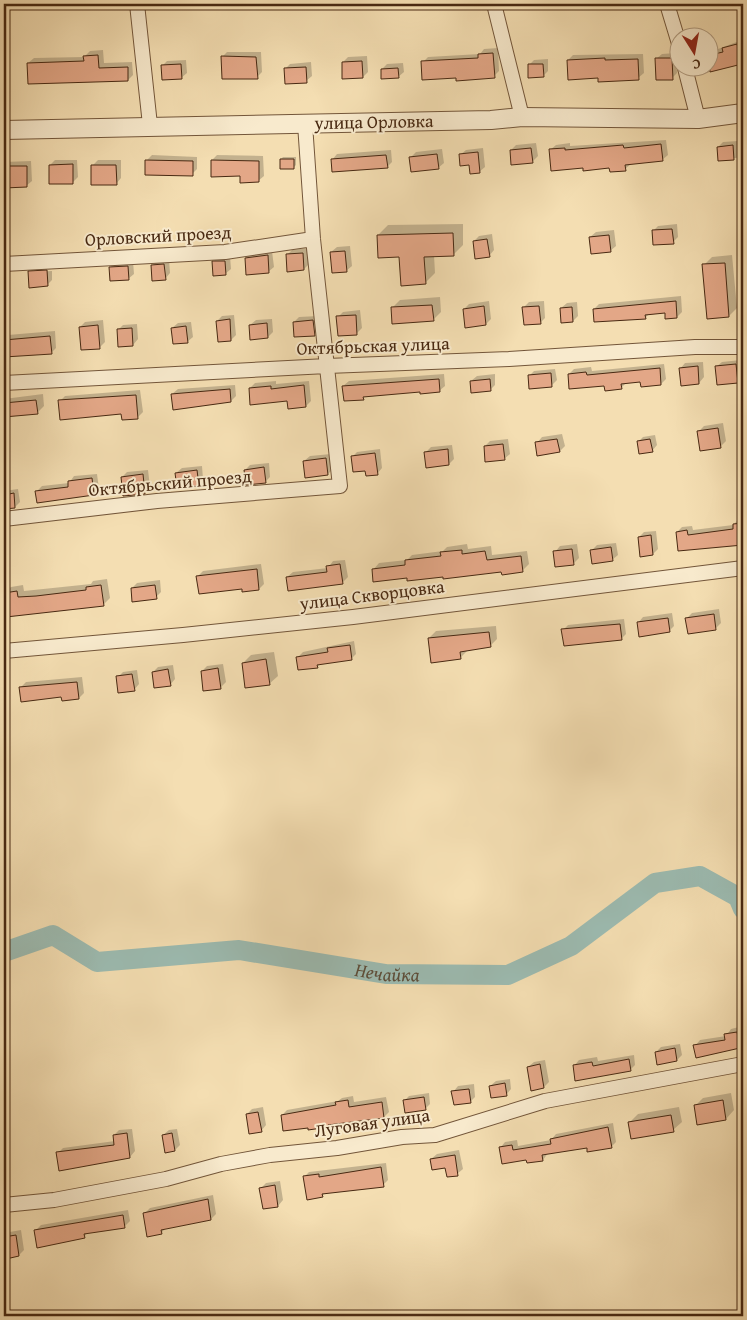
<svg xmlns="http://www.w3.org/2000/svg" width="747" height="1320" font-family="'Gentium Book Plus',serif">
  <rect width="100%" height="100%" fill="#f4deb2"/>
  <filter id="stains"><feTurbulence type="fractalNoise" baseFrequency=".004" numOctaves="4"/><feColorMatrix values="0 0 0 0 .2 0 0 0 0 .09 0 0 0 0 .02 0 0 0 .5 -.17"/></filter>
  <radialGradient id="worn" r=".72"><stop offset=".6" stop-color="#630" stop-opacity="0"/><stop offset="1" stop-color="#630" stop-opacity=".3"/></radialGradient>
  <path fill="#0003" d="M742,40L743,61L741,63L703,74L701,68H710V52Z
    M498,48L499,71L494,76L457,77L423,62L428,57L480,54L484,49Z
    M103,50L104,63L132,62L133,75L128,80L28,63L34,58L84,57L90,51Z
    M227,52H261L262,72L257,77L222,57Z
    M676,53L677,73L672,78L656,59L662,54Z
    M643,54L644,73L638,78L599,77L568,60L573,55Z
    M367,56L368,72L363,77L343,62L348,57Z
    M4,59H8L9,76L4,81Z
    M548,59V71L543,76L529,65L534,60Z
    M186,60L187,73L181,78L162,66L167,61Z
    M311,62L312,76L306,81L285,69L290,64Z
    M403,63L404,72L398,77L382,69L387,64Z
    M666,140L668,155L662,160L631,164L625,169L584,167L550,150L556,145L570,143V146Z
    M738,141V143H743V157L720,160L718,147L723,142Z
    M536,143L538,156L532,162L511,150L516,145Z
    M483,148L485,167L479,172L460,155L466,150Z
    M442,149L444,163L438,168L411,157L416,152Z
    M391,150L392,162L387,167L332,160L337,154Z
    M152,155L197,157V169L192,174L147,160Z
    M217,155L263,156L264,176L258,181L242,175L212,160Z
    M283,157H296V165L294,167L281,159Z
    M55,160H77L78,177L73,182L50,165Z
    M98,160H121V178L116,184L93,165Z
    M31,161L32,181L26,186L4,188V162Z
    M463,224V245L453,255H434L435,273L425,283L378,235L388,225Z
    M677,224L678,237L673,242L653,231L658,226Z
    M614,230L616,246L610,251L590,237L596,232Z
    M492,234L494,250L489,256L474,241L479,236Z
    M350,246L352,266L346,271L331,252L337,247Z
    M308,248L309,264L304,269L287,255L292,250Z
    M272,251L274,267L268,272L246,258L251,253Z
    M732,255L737,308L729,316L704,265L712,257Z
    M230,256L231,269L225,274L213,262L218,257Z
    M169,259L170,273L165,279L153,265L158,260Z
    M133,261L134,274L128,279L110,268L115,262Z
    M51,266L52,269L33,270V272L52,271V280L47,285L29,272L34,267Z
    M681,296L682,312L677,317L666,312L650,313L645,318L594,309L599,304Z
    M440,297L441,312L433,320L392,308L400,300Z
    M489,301L491,319L486,324L464,309L469,304Z
    M544,301L545,318L540,323L523,308L529,302Z
    M577,302L578,316L573,321L561,308L567,303Z
    M360,310L362,328L356,334L338,317L343,312Z
    M234,315L236,335L231,340L217,321L222,316Z
    M318,316L319,329L314,335L294,322L299,317Z
    M272,319L273,332L268,337L250,325L256,320Z
    M103,320L105,342L100,347L80,327L85,322Z
    M191,322L193,337L187,342L172,328L178,323Z
    M137,324L138,339L133,345L118,330L123,325Z
    M55,331L56,348L51,353L4,356V339L8,335Z
    M741,360L742,377L737,382L716,367L722,362Z
    M703,362L704,377L699,383L680,369L685,363Z
    M664,364L666,379L661,384L642,381L626,383L621,388L569,374L574,369L591,367L592,371Z
    M555,369L557,380L551,386L529,376L534,371Z
    M444,374L445,386L439,391L421,390L366,396L363,398L343,386L349,381Z
    M495,374V385L490,390L471,381L477,376Z
    M276,381V384L309,381L311,401L306,406L250,388L255,383Z
    M235,385L236,396L231,401L172,394L178,389Z
    M140,390L143,412L137,418L122,412L60,401L65,396Z
    M43,394L44,406L37,413L10,416L4,425V399Z
    M723,423L726,441L721,446L698,432L704,426Z
    M562,434L565,446L560,451L539,454L537,443L542,437Z
    M655,435L657,445L652,451L638,442L643,437Z
    M508,439L510,454L504,459L485,446L490,441Z
    M452,445L454,459L449,464L425,453L431,447Z
    M380,449L382,468L377,474L366,469L352,457L357,452Z
    M331,454L333,469L328,474L304,461L310,456Z
    M269,463L270,477L265,482L245,470L250,465Z
    M202,466L203,479L198,484L176,473L182,468Z
    M148,470L150,487L144,492L122,477L127,472Z
    M97,474L99,489L93,494L37,491L42,486L69,483L74,476Z
    M18,489L20,502L15,507L4,508V491Z
    M739,519H743V544L679,550L677,532L682,527L692,526L693,530L733,525Z
    M656,531L658,549L653,554L639,537L644,532Z
    M616,543L618,555L612,560L592,550L597,545Z
    M467,544L468,549L491,546L492,555L527,551L529,564L523,570L408,580V577L373,570L379,563L407,560L412,555L443,551L447,547Z
    M577,544L579,558L573,564L555,552L560,546Z
    M345,560L348,577L342,583L287,577L293,572L328,568L333,561Z
    M261,564L264,584L259,589L198,576L203,571Z
    M107,579L110,598L103,605L7,616L4,593L11,587L23,585L24,591L91,584L93,581Z
    M160,580L161,592L156,597L132,588L137,583Z
    M719,609L721,623L716,628L687,618L692,613Z
    M672,613L674,626L669,631L638,623L643,617Z
    M624,619L626,634L621,639L563,630L568,625Z
    M496,626L497,639L490,646L468,650L461,657L429,638L436,631Z
    M354,641L356,654L351,659L321,663L317,667L298,657L303,652Z
    M274,652L278,676L269,684L243,663L251,655Z
    M223,664L226,682L220,688L202,671L207,666Z
    M173,665L175,679L170,685L153,672L158,667Z
    M137,670L139,684L134,690L118,677L123,672Z
    M82,677L84,693L79,698L20,688L26,682Z
    M743,1026V1046L697,1057L695,1046L700,1040L726,1036L731,1029Z
    M680,1044L682,1055L677,1060L656,1052L661,1047Z
    M634,1055L635,1065L630,1070L574,1066L579,1060L597,1057L598,1061Z
    M545,1060L549,1082L544,1087L528,1067L534,1062Z
    M510,1079L511,1089L506,1095L490,1086L496,1081Z
    M474,1084L475,1097L470,1102L453,1092L458,1086Z
    M429,1093L430,1104L425,1109L404,1101L409,1096Z
    M731,1093L734,1110L726,1119L695,1106L703,1098Z
    M353,1096L354,1102L386,1097L389,1112L384,1117L309,1126L282,1115L287,1110L338,1101L342,1098Z
    M263,1107L266,1125L261,1131L247,1114L252,1109Z
    M679,1107L682,1122L673,1130L630,1122L638,1114Z
    M613,1123L616,1142L611,1147L588,1146L548,1153L543,1160L527,1159L500,1148L505,1142L517,1140L518,1146L551,1140L556,1134Z
    M132,1129L135,1151L130,1157L60,1169L58,1153L63,1148L115,1141L114,1135L119,1130Z
    M177,1129L180,1145L175,1150L163,1135L169,1130Z
    M459,1150L463,1169L457,1174L431,1159L437,1154Z
    M386,1163L388,1180L383,1185L325,1193L322,1196L304,1177L309,1172Z
    M280,1181L283,1200L278,1206L261,1188L266,1183Z
    M213,1195L216,1214L211,1219L167,1227L161,1233L145,1213L150,1208Z
    M128,1210L130,1221L125,1226L88,1232L84,1237L36,1230L41,1225Z
    M21,1230L24,1250L19,1255L4,1257V1233Z"/>
  <g fill="none" stroke-linecap="round" stroke-linejoin="round">
    <path stroke="#9cbbb1" stroke-width="20" id="s1" d="M4,952L53,935L97,962L239,950L386,974L508,975L571,946L655,883L700,876L738,897L743,909"/>
  </g>
  <path fill="#e3a787" stroke="#482912" d="M737,44L742,64L710,72V55L723,52L722,48Z
    M493,53L495,78L456,81V78L422,80L421,61L478,58V54Z
    M98,55L99,68L128,67V81L28,84L27,63L84,61L83,56Z
    M221,56L256,57L258,79H222Z
    M605,58V60L638,59L639,80L598,82V78L568,80L567,60Z
    M655,58H672L673,80H656Z
    M362,61L363,78L342,79V62Z
    M181,64L182,79L162,80L161,65Z
    M528,64H543L544,77L528,78Z
    M306,67L307,83L285,84L284,68Z
    M398,68L399,78L381,79V69Z
    M661,144L663,161L625,165L626,171L610,172L609,168L583,171V168L551,171L549,149L565,148V150L623,145L624,148Z
    M733,145L734,160L718,161L717,147Z
    M531,148L533,163L511,165L510,150Z
    M478,152L480,173L470,174L469,165L460,166L459,154Z
    M437,154L439,169L411,172L409,157Z
    M386,155L388,168L332,172L331,159Z
    M280,159H294V169H280Z
    M145,160L193,161V176L145,175Z
    M211,160L259,161V182L240,183V176L211,177Z
    M73,164V184H49V165Z
    M91,165H116L117,185H91Z
    M4,166H27V187L4,188Z
    M672,229L674,244L653,245L652,230Z
    M453,233L454,256L424,257L426,284L401,286L399,257L378,258L377,235Z
    M609,235L611,252L591,254L589,237Z
    M487,239L490,257L475,259L473,241Z
    M345,251L347,272L332,273L330,252Z
    M303,253L304,270L287,272L286,254Z
    M268,255L269,273L246,275L245,258Z
    M212,261H225L226,275L213,276Z
    M725,263L729,317L707,319L702,264Z
    M164,264L166,280L152,281L151,265Z
    M128,266L129,280L110,281L109,267Z
    M47,270L48,286L29,288L28,271Z
    M676,301L677,318L665,319V313L645,315L646,319L594,322L593,309Z
    M432,305L434,321L392,324L391,307Z
    M484,306L486,325L465,328L463,309Z
    M539,306L541,324L524,325L522,307Z
    M572,307L573,322L561,323L560,308Z
    M356,315L357,335L338,336L336,316Z
    M230,319L231,341L218,342L216,321Z
    M313,320L315,336L294,337L293,322Z
    M267,323L268,338L250,340L249,325Z
    M98,325L100,349L81,350L79,327Z
    M186,326L188,343L173,344L171,328Z
    M132,328L133,346L118,347L117,329Z
    M50,336L52,354L4,357V340Z
    M736,364L738,383L717,385L715,366Z
    M698,366L699,384L681,386L679,368Z
    M660,368L661,385L641,387L640,382L621,384L622,389L605,391L604,386L569,389L568,374L586,372L587,375Z
    M551,373L552,387L529,389L528,375Z
    M439,379L440,392L420,394V392L363,397L364,400L344,401L342,386Z
    M490,379L491,391L471,393L470,381Z
    M304,385L306,407L288,409L287,401L250,405L249,388L271,386V389Z
    M230,389L231,402L173,410L171,394Z
    M136,395L138,419L122,420L121,414L60,420L58,400Z
    M36,400L38,414L4,417V403Z
    M718,428L721,448L700,451L697,431Z
    M557,439L560,452L537,456L535,442Z
    M650,439L653,452L639,454L637,441Z
    M503,444L505,460L485,462L484,446Z
    M448,449L449,465L426,468L424,452Z
    M375,453L378,475L366,476L365,471L353,472L351,456Z
    M326,458L328,475L305,478L303,461Z
    M264,467L266,483L246,485L244,470Z
    M197,470L199,486L177,488L175,473Z
    M143,474L145,494L123,496L121,477Z
    M92,478L94,495L37,503L35,491L68,487V481Z
    M14,493L15,508L4,509V495Z
    M743,523V545L678,551L676,532L687,530L688,535L733,529V524Z
    M651,535L653,555L640,557L638,537Z
    M611,547L613,561L592,564L590,550Z
    M572,549L574,565L555,567L553,551Z
    M462,550V554L485,551L487,560L521,556L523,572L502,575L501,572L443,579V577L407,581V578L373,582L372,569L405,565V560L441,556L440,552Z
    M340,564L343,584L288,591L286,577L327,572L326,566Z
    M257,569L259,590L242,592V589L199,594L196,576Z
    M101,585L104,606L6,617L4,593L17,591L18,597L36,596L86,590V587Z
    M155,585L157,599L132,602L131,588Z
    M714,614L716,630L688,634L685,618Z
    M668,618L670,632L639,637L637,622Z
    M620,624L622,640L564,646L561,629Z
    M489,632L491,647L460,652L461,659L431,663L428,638Z
    M350,645L352,660L317,665L318,668L298,670L296,657L328,652L327,648Z
    M266,659L270,685L245,688L242,663Z
    M218,668L221,689L203,691L201,671Z
    M168,669L171,686L154,688L152,672Z
    M132,674L135,691L118,693L116,676Z
    M77,682L79,699L62,701L61,697L21,702L19,687Z
    M737,1032L740,1048L696,1058L693,1045L725,1040L724,1034Z
    M675,1048L677,1061L657,1065L655,1052Z
    M629,1059L631,1071L575,1081L573,1065L592,1062L593,1066Z
    M540,1064L544,1088L531,1091L527,1067Z
    M505,1083L507,1096L491,1098L489,1086Z
    M469,1089L471,1103L454,1105L451,1091Z
    M424,1097L426,1110L405,1113L403,1100Z
    M348,1100L349,1107L382,1102L384,1118L328,1125L329,1127L308,1130V1128L283,1131L281,1115L336,1105L335,1102Z
    M723,1100L726,1120L697,1125L694,1105Z
    M258,1112L262,1132L249,1134L246,1114Z
    M671,1115L674,1132L631,1139L628,1122Z
    M608,1127L612,1148L587,1152V1148L542,1155L543,1161L527,1163L526,1160L502,1164L499,1147L512,1145L513,1150L551,1144L550,1139Z
    M127,1133L130,1158L59,1171L56,1152L114,1145L113,1135Z
    M172,1133L175,1151L165,1153L162,1135Z
    M455,1155L458,1176L447,1177L445,1168L432,1170L430,1159Z
    M381,1167L384,1187L322,1194L323,1197L307,1200L303,1176L319,1174V1177Z
    M275,1185L278,1207L263,1209L259,1188Z
    M208,1199L211,1220L161,1230L162,1234L147,1237L143,1213Z
    M123,1215L125,1228L84,1234L85,1238L37,1248L34,1230Z
    M16,1235L19,1256L6,1259L4,1237Z"/>
  <g fill="none" stroke-linecap="round" stroke-linejoin="round">
    <g stroke="#73563a" stroke-width="16">
      <path id="minor" d="M137,4L150,125
        M494,4L522,117
        M667,4L680,47
        M685,68L698,119
        M4,264L225,252L313,239
        M4,383L327,366L509,359L695,347H743
        M4,519L157,501L340,486L313,239L305,124
        M4,651L183,635L353,617L743,568
        M4,1205L54,1200L166,1179L221,1164L270,1155L337,1148L402,1137L435,1135L545,1101L743,1064"/>
    </g>
    <g stroke="#73563a" stroke-width="20">
      <path id="tertiary" d="M4,130L491,120L522,117L698,119L743,113"/>
    </g>
    <use href="#minor" stroke="#f8eacd" stroke-width="14"/>
    <use href="#tertiary" stroke="#f8eacd" stroke-width="18"/>
  </g>
  <g text-anchor="middle" stroke-width="4" stroke-linejoin="round" paint-order="stroke">
    <g font-size="18" fill="#482912" stroke="#f8eacd">
      <text transform="translate(374 122) rotate(-1)" y="6">улица Орловка</text>
      <text transform="translate(158 236) rotate(-3)" y="6">Орловский проезд</text>
      <text transform="translate(373 346) rotate(-2)" y="6">Октябрьская улица</text>
      <text transform="translate(170 483) rotate(-5)" y="6">Октябрьский проезд</text>
      <text transform="translate(372 595) rotate(-7)" y="6">улица Скворцовка</text>
      <text transform="translate(372 1123) rotate(-8)" y="6">Луговая улица</text>
    </g>
    <g font-size="19" font-style="italic" fill="#5d4e3a" stroke="#f8eacd">
      <text dy="7" stroke="none"><textPath href="#s1" startOffset="396">Нечайка</textPath></text>
    </g>
  </g>
  <rect width="747" height="1320" fill="none" stroke="#f4deb2" stroke-width="20"/>
  <rect x="5" y="5" width="737" height="1310" fill="none" stroke="#482912" stroke-width="2.5"/>
  <rect x="10" y="10" width="727" height="1300" fill="none" stroke="#482912"/>
  <g transform="translate(694 52) rotate(169)"><circle r="24" fill="#f8eacd" stroke="#b29d82"/>
  <path d="M0-4L9 19L0 12L-9 19Z" fill="#8f2418"/>
  <text y="-8" font-size="14" font-weight="bold" text-anchor="middle" fill="#482912">С</text>
  </g>
  <rect width="100%" height="100%" filter="url(#stains)"/>
  <rect width="100%" height="100%" fill="url(#worn)"/>
</svg>
